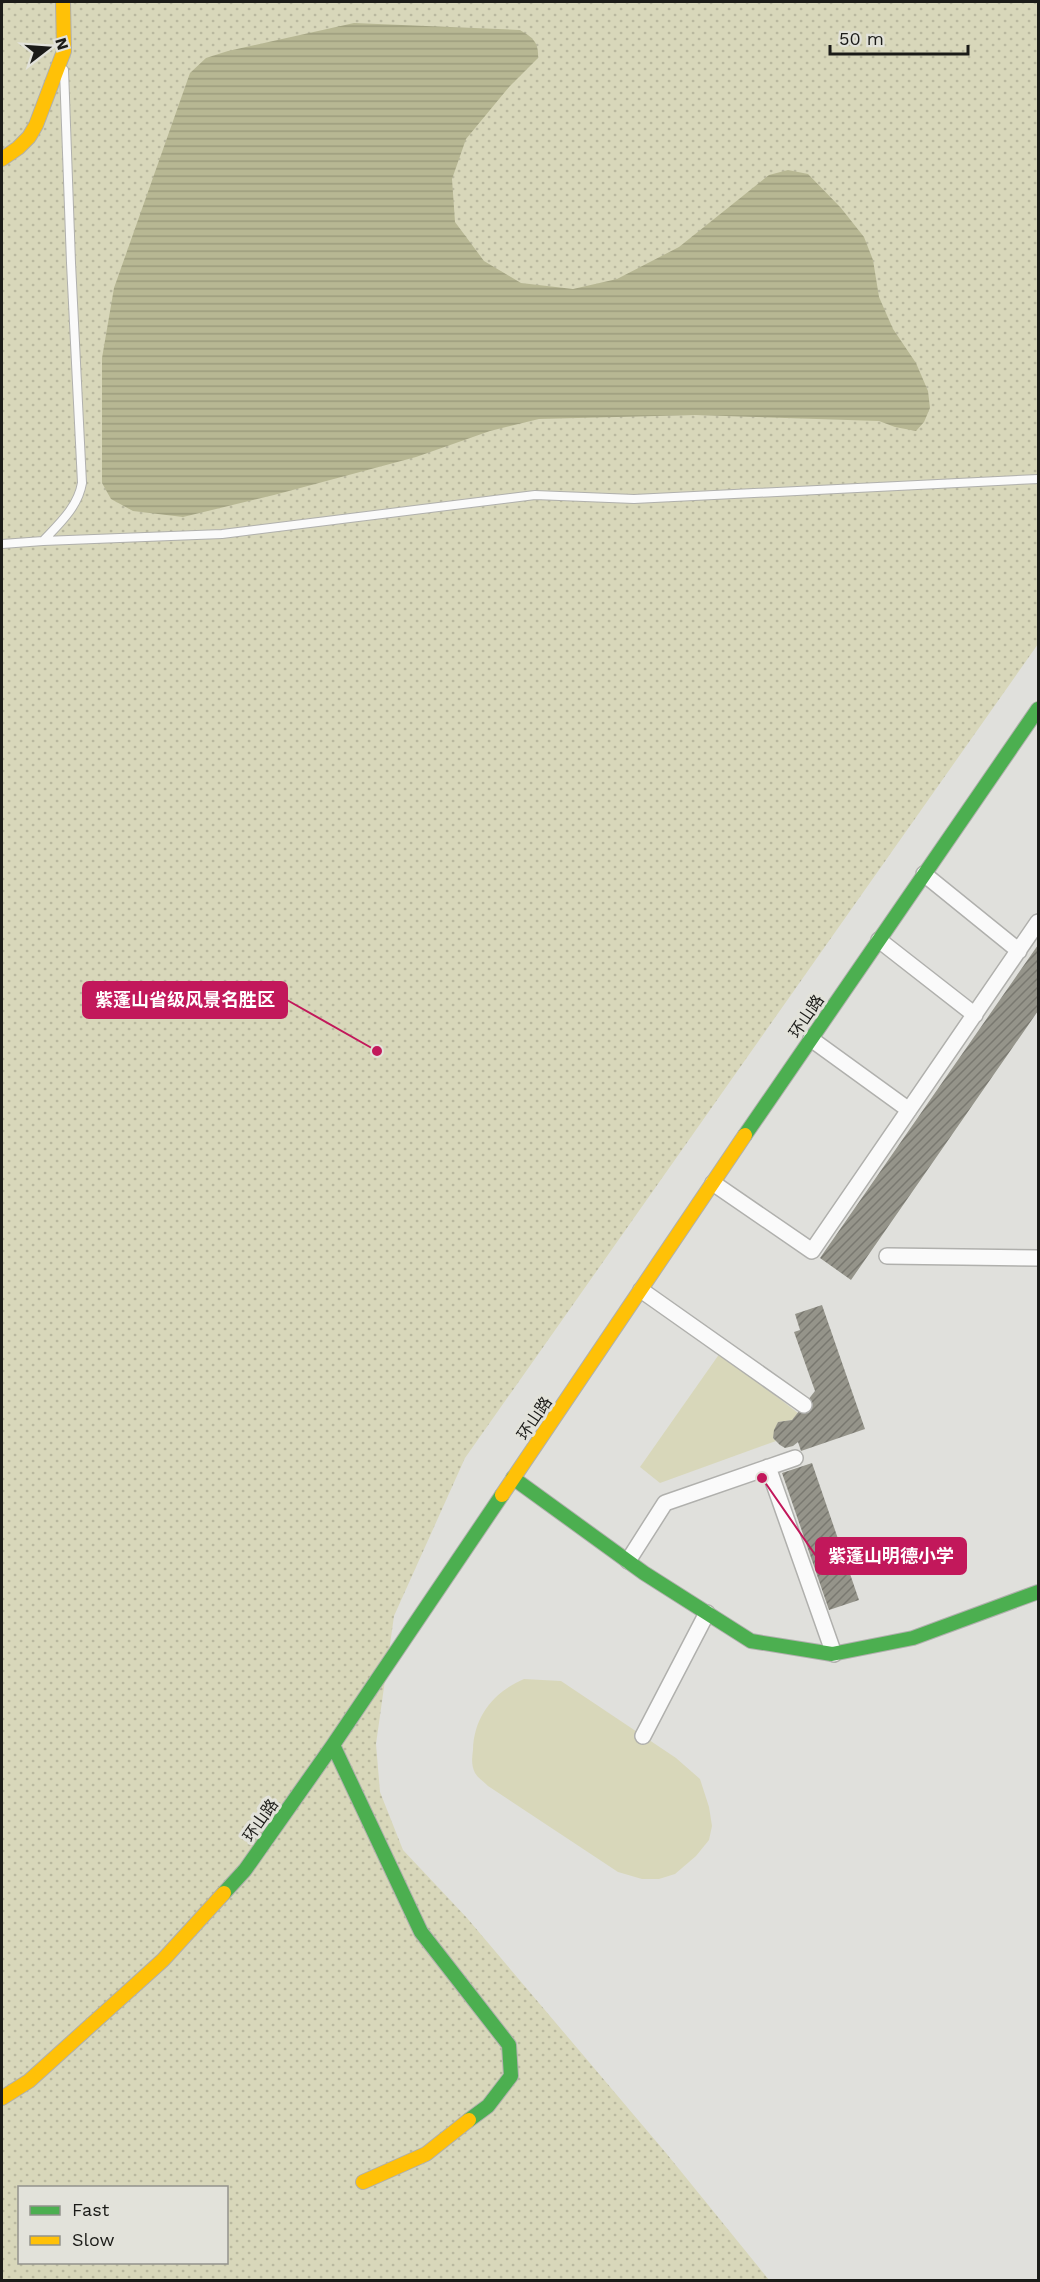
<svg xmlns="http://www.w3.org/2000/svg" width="1040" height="2282" font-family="'Work Sans','Noto Sans SC',sans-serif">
  <defs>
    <pattern id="grass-dots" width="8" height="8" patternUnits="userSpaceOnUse" patternTransform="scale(1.5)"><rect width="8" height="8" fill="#d8d7ba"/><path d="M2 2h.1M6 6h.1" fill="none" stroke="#b9b89f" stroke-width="1.8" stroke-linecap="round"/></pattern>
    <pattern id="water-rules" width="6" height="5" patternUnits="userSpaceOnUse" patternTransform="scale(1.5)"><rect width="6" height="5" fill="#b7b793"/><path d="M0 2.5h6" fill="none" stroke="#9d9d7e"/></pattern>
    <pattern id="building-hatch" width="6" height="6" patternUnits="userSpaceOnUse" patternTransform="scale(1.5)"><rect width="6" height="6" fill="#95948a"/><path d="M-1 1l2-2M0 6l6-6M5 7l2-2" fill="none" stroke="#797870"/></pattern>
  </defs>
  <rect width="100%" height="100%" fill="#e0e0dc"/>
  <path fill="url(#grass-dots)" fill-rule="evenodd" d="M2,2H1038V644L465,1458L394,1616L376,1744L380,1792L403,1850L467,1918L666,2153L769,2280H2ZM20,2188H226V2262H20Z"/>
  <path fill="#d8d7ba" d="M720,1353L798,1413L792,1420L778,1422L773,1438L776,1441L660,1483L640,1467Z
    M524,1679L561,1681L676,1758L700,1779L709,1807L712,1826L709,1840L696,1856L675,1874L659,1879H642L618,1872L488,1786C484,1782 478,1778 475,1773C471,1765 472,1758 473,1750C474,1716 494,1692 524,1679Z"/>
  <path fill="url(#water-rules)" d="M354,23L520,30C533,38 539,42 538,58L509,87L466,139L452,179L455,222L484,261L521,283L573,289L617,279L679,247L769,175L788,170L808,174L841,208L864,237L873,260L879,297L893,329L916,363L928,391L930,408L924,422L916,431L895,427L879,421L695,415L539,419L490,431L416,457L274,495L183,517L133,511L111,499L102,483V358L114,288L190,73L206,58L228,51Z"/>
  <path fill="url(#building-hatch)" d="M1038,945V1011L851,1280L820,1258Z
    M822,1305L865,1429L801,1451L798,1442L793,1446L785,1448L780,1445L773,1438L774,1430L778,1422L792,1420L815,1391L794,1332L800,1330L795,1314Z
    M812,1463L859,1600L829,1610L782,1473Z"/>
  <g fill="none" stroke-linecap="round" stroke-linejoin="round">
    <g stroke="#b0b0ad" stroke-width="10">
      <path id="lane" d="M43,541L222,534L535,495L634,499L1038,479
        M2,544L43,541C59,524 78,507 82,483L71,263L64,70"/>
    </g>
    <g stroke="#b0b0ad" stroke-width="18">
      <path id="street" d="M924,874L1019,951
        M879,940L975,1015
        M811,1039L909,1110
        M713,1183L812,1251L1038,922
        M887,1256L1038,1258
        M641,1290L804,1405
        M768,1467L834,1654
        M628,1561L665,1503L795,1458
        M643,1736L707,1613"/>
    </g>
    <g stroke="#b0b0ad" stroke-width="16">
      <path id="fast" d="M745,1135L1038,709
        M513,1478L644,1573L751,1641L832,1654L913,1638L1038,1592
        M333,1745L421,1932L509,2045L511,2076L488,2106L469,2120
        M224,1893L245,1870L333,1745L502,1495"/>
    </g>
    <g stroke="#b0b0ad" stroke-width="16">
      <path id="slow" d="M2,159L18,148L29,137L36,125L64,51L63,2
        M502,1495L745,1135
        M2,2098L29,2081L163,1960L224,1893
        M363,2182L426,2154L469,2120"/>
    </g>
    <use href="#lane" stroke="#fafafa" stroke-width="8"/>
    <use href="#street" stroke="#fafafa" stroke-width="15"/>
    <use href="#fast" stroke="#4caf50" stroke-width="14"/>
    <use href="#slow" stroke="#ffc107" stroke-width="14"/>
  </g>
  <g text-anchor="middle" stroke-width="6" stroke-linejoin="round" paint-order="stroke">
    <g font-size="16" fill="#1b1b18" stroke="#e2e2da">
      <text transform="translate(806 1016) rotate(-56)" y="6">环山路</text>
      <text transform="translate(534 1418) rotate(-56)" y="6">环山路</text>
      <text transform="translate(260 1820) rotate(-55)" y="6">环山路</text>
    </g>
  </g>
  <path fill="none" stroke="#c2185b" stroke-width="2" d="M377 1051L287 1000M762 1478L816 1556"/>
  <g fill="#c2185b" stroke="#e2e2da" stroke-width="2">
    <circle cx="377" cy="1051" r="6"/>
    <circle cx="762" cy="1478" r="6"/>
  </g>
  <g fill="#c2185b" stroke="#c2185b" stroke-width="2">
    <rect x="83" y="982" width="204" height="36" rx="6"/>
    <rect x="816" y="1538" width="150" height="36" rx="6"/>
  </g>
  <g font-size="18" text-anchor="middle" font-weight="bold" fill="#fff">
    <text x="185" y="1006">紫蓬山省级风景名胜区</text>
    <text x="891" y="1562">紫蓬山明德小学</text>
  </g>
  <rect width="1040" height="2282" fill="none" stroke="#1b1b18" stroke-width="6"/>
  <rect x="18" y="2186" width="210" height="78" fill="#e2e2da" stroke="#92928c" stroke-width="1.5"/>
  <rect x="30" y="2206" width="30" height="9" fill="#4caf50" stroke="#92928c" stroke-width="1.5"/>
  <text x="72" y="2216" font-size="18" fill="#1b1b18">Fast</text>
  <rect x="30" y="2236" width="30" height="9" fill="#ffc107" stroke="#92928c" stroke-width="1.5"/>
  <text x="72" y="2246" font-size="18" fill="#1b1b18">Slow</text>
  <g transform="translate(48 48) rotate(73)" stroke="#e2e2da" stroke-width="4.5" paint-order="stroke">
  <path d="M0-4.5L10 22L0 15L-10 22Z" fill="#1b1b18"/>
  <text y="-9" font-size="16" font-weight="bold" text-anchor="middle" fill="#1b1b18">N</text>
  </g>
  <path d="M830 45v9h138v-9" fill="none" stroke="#1b1b18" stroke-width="3"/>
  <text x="839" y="45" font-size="18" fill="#1b1b18" stroke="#e2e2da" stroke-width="4.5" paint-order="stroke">50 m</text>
</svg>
